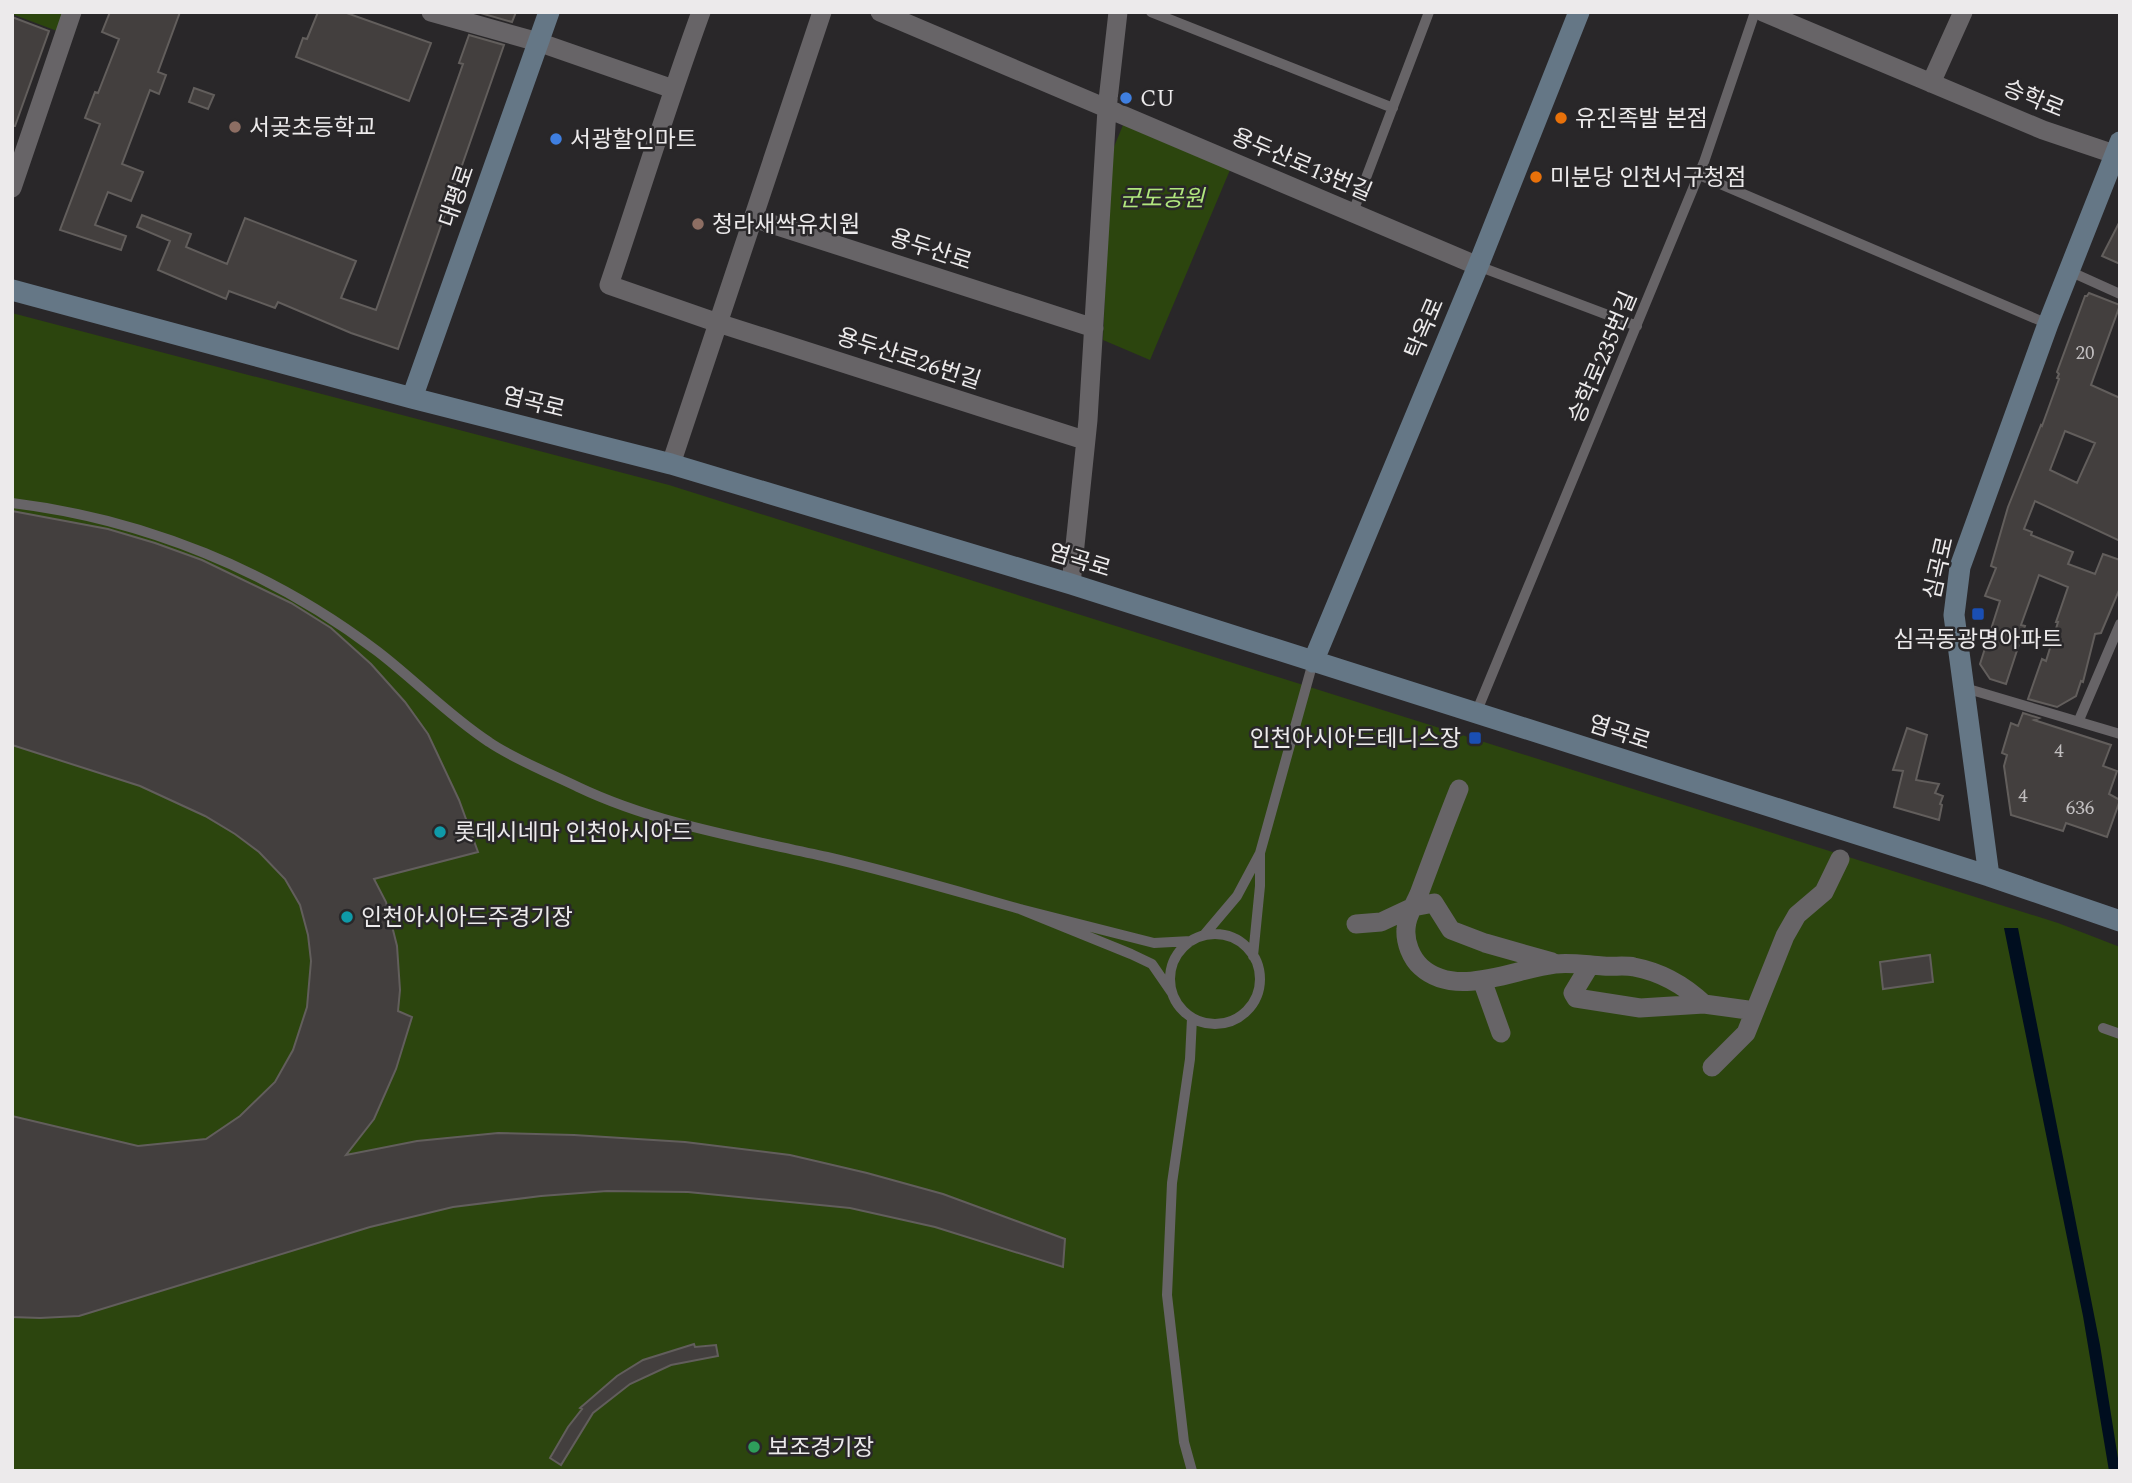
<svg xmlns="http://www.w3.org/2000/svg" width="2132" height="1483" font-family="Spectral,'Noto Sans KR',serif">
  <rect width="100%" height="100%" fill="#292729"/>
  <path fill="#2c450e" d="M12,12H63L57,31L12,14Z
    M1123,125L1230,170L1150,360L1103,340L1111,154Z
    M12,313L669,485L2058,923L2120,947V1471H12Z"/>
  <path fill="#000e1f" d="M2004,928H2018L2100,1345L2120,1471H2109L2083,1316Z"/>
  <path fill="#433f3e" stroke="#625e5c" stroke-width="2" fill-rule="evenodd" d="M110,12H180L158,72L166,75L159,94L150,90L122,164L143,172L131,201L108,192L95,225L126,236L121,250L60,230L100,124L85,118L95,92L98,93L119,39L102,32Z
    M318,12H344L431,43L409,101L296,57L303,38L307,39Z
    M477,12H516L512,22Z
    M12,17L49,31L15,126H12Z
    M469,35L504,45L398,349L351,333L278,302L275,308L229,291L226,299L158,270L170,241L137,227L142,215L191,234L186,247L227,264L245,218L356,261L341,298L376,310L463,64L459,63Z
    M194,88L214,95L208,109L189,102Z
    M2120,221V264L2102,256Z
    M2089,293L2120,305L2091,385L2120,398V541L2035,501L2024,529L2032,532L2031,535L2073,552L2068,564L2095,574L2103,554L2120,560V588L2101,633L2095,634L2083,682L2081,681L2076,696L2057,707L2028,699L2042,659L2046,661L2058,622H2056L2068,587L2039,575L2021,625L2025,626L2006,684L1990,679L1980,664L2000,601L1985,596L1996,568L1991,566L2008,507L2041,425L2042,426L2059,379L2057,378L2059,374L2057,372L2085,296H2087ZM2065,431L2095,443L2077,483L2050,470Z
    M12,511L108,529L155,543L202,560L291,603L331,628L371,664L405,702L428,734L436,751L459,800L478,852L374,879L386,902L397,946L400,990L398,1011L412,1017L396,1069L374,1119L346,1155L417,1141L498,1133L574,1135L685,1142L790,1155L867,1173L943,1194L1065,1239L1063,1267L935,1227L850,1208L688,1192L607,1191L541,1196L453,1207L370,1227L79,1316L40,1318L12,1317V1116L138,1146L206,1139L240,1116L275,1082L293,1050L307,1007L311,961L308,935L300,905L285,879L259,852L235,834L205,816L140,786L12,745Z
    M2023,713L2039,718L2034,720L2111,745L2103,766L2117,771L2109,794L2120,800L2107,837L2066,823L2063,831L2011,815L2004,766L2007,755L2002,753L2011,723L2018,726Z
    M1907,728L1927,735L1916,780L1939,784L1935,793L1943,796L1940,804L1942,805L1939,820L1894,807L1903,771L1893,770Z
    M1930,955L1933,982L1883,989L1880,962Z
    M694,1344L695,1347L716,1345L718,1356L671,1365L630,1384L593,1413L561,1465L550,1458L568,1427L582,1409L580,1408L617,1376L643,1360Z"/>
  <g fill="none" stroke-linecap="round" stroke-linejoin="round">
    <path stroke="#676467" stroke-width="10" d="M1151,12L1393,108
      M1699,175L2048,324
      M1353,212L1429,12
      M1478,266L1637,326
      M2069,271L2120,294
      M12,503C144,519 272,571 377,651C415,680 449,716 489,742C512,758 551,774 578,787C656,824 743,838 827,857C892,872 956,891 1020,909
      M1965,688L2120,734
      M1476,713L1704,162L1755,12
      M2079,720L2120,624
      M1260,853L1313,662
      M1170 979a45 45 0 1 1 90 0a45 45 0 1 1-90 0Z
      M1204,935L1237,896L1260,853V886L1253,956
      M1172,993L1152,964L1131,954L1020,909L1154,943L1191,941
      M2103,1028L2120,1034
      M1192,1471L1184,1442L1167,1295L1172,1183L1190,1059L1192,1018"/>
    <path stroke="#676467" stroke-width="19" d="M431,12L538,42L673,89
      M701,12C668,102 640,194 609,285L718,323L1084,440
      M880,12L1478,266
      M1763,12L2043,130L2120,156
      M1931,83L1963,12
      M12,188L72,12
      M753,218L1094,328
      M671,464L822,12
      M1071,584L1088,420L1107,109L1118,12
      M1459,789C1445,824 1432,859 1419,894C1414,906 1406,916 1406,929C1405,942 1411,958 1421,967C1456,999 1514,969 1555,964C1570,962 1587,965 1603,966C1613,967 1625,965 1634,967C1661,972 1685,986 1704,1004
      M1356,924L1381,922L1413,907L1434,903L1451,930L1485,943L1552,962
      M1590,965L1573,993L1576,998L1640,1008L1704,1004L1755,1011
      M1482,980L1501,1033
      M1712,1067L1746,1033L1785,936L1797,915L1824,892L1840,859"/>
    <path stroke="#657786" stroke-width="21" d="M12,290L412,398L671,464L1071,584L1989,876L2120,921
      M412,398L549,12
      M1313,662L1478,266L1579,12
      M1989,876L1954,615L1960,567L2048,324L2120,142"/>
  </g>
  <g fill="#3f7fe0" stroke="#292729" stroke-width="2.5">
    <circle cx="1126" cy="98" r="7"/>
    <circle cx="556" cy="139" r="7"/>
  </g>
  <g fill="#e8710a" stroke="#292729" stroke-width="2.5">
    <circle cx="1561" cy="118" r="7"/>
    <circle cx="1536" cy="177" r="7"/>
  </g>
  <g fill="#8d6e63" stroke="#292729" stroke-width="2.5">
    <circle cx="235" cy="127" r="7"/>
    <circle cx="698" cy="224" r="7"/>
  </g>
  <g fill="#1a4fb4" stroke="#292729" stroke-width="2.5">
    <rect x="1971" y="607" width="14" height="14" rx="3.5"/>
    <rect x="1468" y="731" width="14" height="14" rx="3.5"/>
  </g>
  <g fill="#0f9aa8" stroke="#292729" stroke-width="2.5">
    <circle cx="440" cy="832" r="7"/>
    <circle cx="347" cy="917" r="7"/>
  </g>
  <circle fill="#2e9e5b" stroke="#292729" stroke-width="2.5" cx="754" cy="1447" r="7"/>
  <g text-anchor="middle" stroke-width="5" stroke-linejoin="round" paint-order="stroke">
    <g font-size="19" fill="#c2bfc0">
      <text x="2085" y="359">20</text>
      <text x="2059" y="757">4</text>
      <text x="2023" y="802">4</text>
      <text x="2080" y="814">636</text>
    </g>
    <g font-size="23" fill="#eceaeb" stroke="#292729" text-anchor="start">
      <text x="1140" y="106">CU</text>
      <text x="1575" y="126">유진족발 본점</text>
      <text x="249" y="135">서곶초등학교</text>
      <text x="570" y="147">서광할인마트</text>
      <text x="1550" y="185">미분당 인천서구청점</text>
      <text x="712" y="232">청라새싹유치원</text>
      <text x="1978" y="647" text-anchor="middle">심곡동광명아파트</text>
      <text x="1461" y="746" text-anchor="end">인천아시아드테니스장</text>
      <text x="454" y="840">롯데시네마 인천아시아드</text>
      <text x="361" y="925">인천아시아드주경기장</text>
      <text x="768" y="1455">보조경기장</text>
    </g>
    <g font-size="23" fill="#eceaeb" stroke="#292729">
      <text transform="translate(2034 98) rotate(22)" y="8">승학로</text>
      <text transform="translate(1302 164) rotate(23)" y="8">용두산로13번길</text>
      <text transform="translate(456 196) rotate(-71)" y="8">대평로</text>
      <text transform="translate(931 249) rotate(18)" y="8">용두산로</text>
      <text transform="translate(1424 328) rotate(-67)" y="8">탁옥로</text>
      <text transform="translate(1602 357) rotate(-67)" y="8">승학로235번길</text>
      <text transform="translate(909 358) rotate(18)" y="8">용두산로26번길</text>
      <text transform="translate(534 402) rotate(14)" y="8">염곡로</text>
      <text transform="translate(1080 560) rotate(17)" y="8">염곡로</text>
      <text transform="translate(1938 568) rotate(-77)" y="8">심곡로</text>
      <text transform="translate(1620 732) rotate(18)" y="8">염곡로</text>
    </g>
    <g font-size="23" font-style="italic" fill="#b1e77e" stroke="#292729">
      <text x="1162" y="206">군도공원</text>
    </g>
  </g>
  <rect width="2132" height="1483" fill="none" stroke="#eceaeb" stroke-width="28"/>
</svg>
